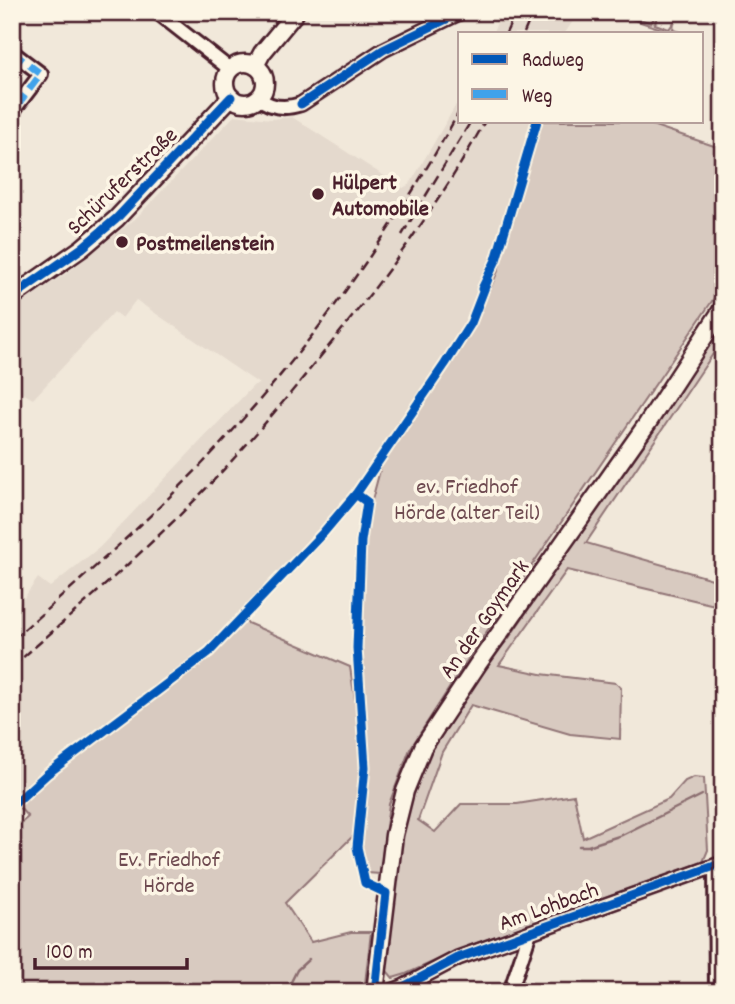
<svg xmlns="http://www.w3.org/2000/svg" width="735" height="1004" font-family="Dekko,sans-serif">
  <rect width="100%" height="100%" fill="#f1e8da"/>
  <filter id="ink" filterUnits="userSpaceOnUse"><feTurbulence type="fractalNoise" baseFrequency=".0143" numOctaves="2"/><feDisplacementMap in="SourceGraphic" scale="14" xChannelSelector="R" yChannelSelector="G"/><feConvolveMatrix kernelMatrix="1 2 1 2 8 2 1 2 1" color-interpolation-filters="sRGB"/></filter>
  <g filter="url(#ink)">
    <path fill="#e4d9cd" d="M501,12H569L573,21L565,33H493Z
      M460,98V121H537L496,260L470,319L442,363L370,469L356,494L216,640L84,742L12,800V615L38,578L50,587L100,547L254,385L259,384L136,300L122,318L114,312L33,399L12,387V308L67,273L135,219L235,115L271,119L292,117L403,188L410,184Z"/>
    <path fill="#d8cac0" stroke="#917476" stroke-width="2" d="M611,12H639L637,18L651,23L655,16L657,17L655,24L669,29L674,22L673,30L684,33H673Z
      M540,121H640L723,149V285L468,659L410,749L389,804L380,874L367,873L362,845L368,770L360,610L363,546L368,515L382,463L477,319L498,271Z
      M723,323V339L586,543L723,582V607L567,570L499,665L541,674L616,683L621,688L620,739L570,734L471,705L442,752L418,820L435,832L461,804H517L574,795L583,838L669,799L685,781L694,777L704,778L708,850L703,862L466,947L406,974L393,978L387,971C393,914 394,852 411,797C429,738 469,684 509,638Z
      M245,622L350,667L364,761L354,835L285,903L311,942L351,932H371L364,992H12V851L17,847L12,842V831L28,817L18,806L69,761L199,665Z"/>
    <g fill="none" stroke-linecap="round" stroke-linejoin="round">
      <path stroke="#8b6d6f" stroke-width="2.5" d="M716,792L723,789
        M579,846H588L622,835L702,795
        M286,992L297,970L309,959"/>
      <g stroke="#4a1f2b" stroke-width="18">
        <path id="minor" d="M157,12L231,70
          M12,52L41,74L12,112
          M259,98C272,109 286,109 301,104L383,50L461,12
          M715,866L716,992
          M390,992L403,987L458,958L723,863
          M510,992L530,932"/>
      </g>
      <g stroke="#4a1f2b" stroke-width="21">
        <path id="major" d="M225 83a20 20 0 1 1 40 0a20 20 0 1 1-40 0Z
          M255,66L262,53L296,12
          M12,297L82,248L116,219L231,97
          M375,992L394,835L405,791L423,747L478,664L647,424L723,308"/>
      </g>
      <use href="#minor" stroke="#fcf5e5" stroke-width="12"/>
      <use href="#major" stroke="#fcf5e5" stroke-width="16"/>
      <path stroke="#4a1f2b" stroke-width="2.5" stroke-dasharray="10 5" stroke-linecap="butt" d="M506,33L516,12
        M524,33L533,12
        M402,235L471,121
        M12,640C77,583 143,526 202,464C303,357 389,239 460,110
        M12,667C61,624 111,581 158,536C220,478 275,413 328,347C386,276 441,202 485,121"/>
      <path stroke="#40a2eb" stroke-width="7" stroke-dasharray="14 7" stroke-linecap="butt" d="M12,52L41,74L12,112"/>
      <g stroke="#fcf5e5" stroke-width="13">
        <path id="cycleway" d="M301,104L383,50L461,12
          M482,289L496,260L537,121
          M12,297L82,248L116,219L231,97
          M356,494L367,502L361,541L357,648L365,767L357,847L365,883L386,893L375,992
          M12,806L47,774L209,652L323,533L356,494L445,364L471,323L488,279
          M390,992L403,987L458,958L723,863"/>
      </g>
      <use href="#cycleway" stroke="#0057b8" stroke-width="9"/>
    </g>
  </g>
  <g fill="#4a1f2b" stroke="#fcf5e5" stroke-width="2.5">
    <circle cx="318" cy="194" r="7"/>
    <circle cx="122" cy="242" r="7"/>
  </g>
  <g text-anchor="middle" stroke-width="7" stroke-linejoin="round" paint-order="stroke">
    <g font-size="23" fill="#4a1f2b" stroke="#fcf5e5">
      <text transform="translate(121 180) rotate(-44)" y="8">Schüruferstraße</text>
      <text transform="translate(483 618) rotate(-55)" y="8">An der Goymark</text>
      <text transform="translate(548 905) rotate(-20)" y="8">Am Lohbach</text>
    </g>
    <g font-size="23" font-weight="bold" fill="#4a1f2b" stroke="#fcf5e5" text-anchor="start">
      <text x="332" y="189">Hülpert<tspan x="332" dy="26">Automobile</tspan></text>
      <text x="136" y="250">Postmeilenstein</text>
    </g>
    <g font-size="23" fill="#6e4a50" stroke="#fcf5e5">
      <text x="467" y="493">ev. Friedhof<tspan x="467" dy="26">Hörde (alter Teil)</tspan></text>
      <text x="169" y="866">Ev. Friedhof<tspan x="169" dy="26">Hörde</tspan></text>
    </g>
  </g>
  <rect width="735" height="1004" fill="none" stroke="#fcf5e5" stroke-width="42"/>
  <rect x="21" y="21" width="693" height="962" fill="none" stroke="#4a1f2b" stroke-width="2.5" filter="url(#ink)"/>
  <rect x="458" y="32" width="245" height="91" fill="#fcf5e5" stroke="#b59f9b" stroke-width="2"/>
  <rect x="472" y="54" width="35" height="10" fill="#0057b8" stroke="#b59f9b" stroke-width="2"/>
  <text x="522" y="66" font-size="21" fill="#4a1f2b">Radweg</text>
  <rect x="472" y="89" width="35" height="10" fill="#40a2eb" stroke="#b59f9b" stroke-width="2"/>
  <text x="522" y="102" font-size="21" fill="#4a1f2b">Weg</text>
  <path d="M35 958v10h152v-10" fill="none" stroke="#4a1f2b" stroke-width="3.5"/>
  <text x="46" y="958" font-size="21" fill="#4a1f2b" stroke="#fcf5e5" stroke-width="5" paint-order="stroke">100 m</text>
</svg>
